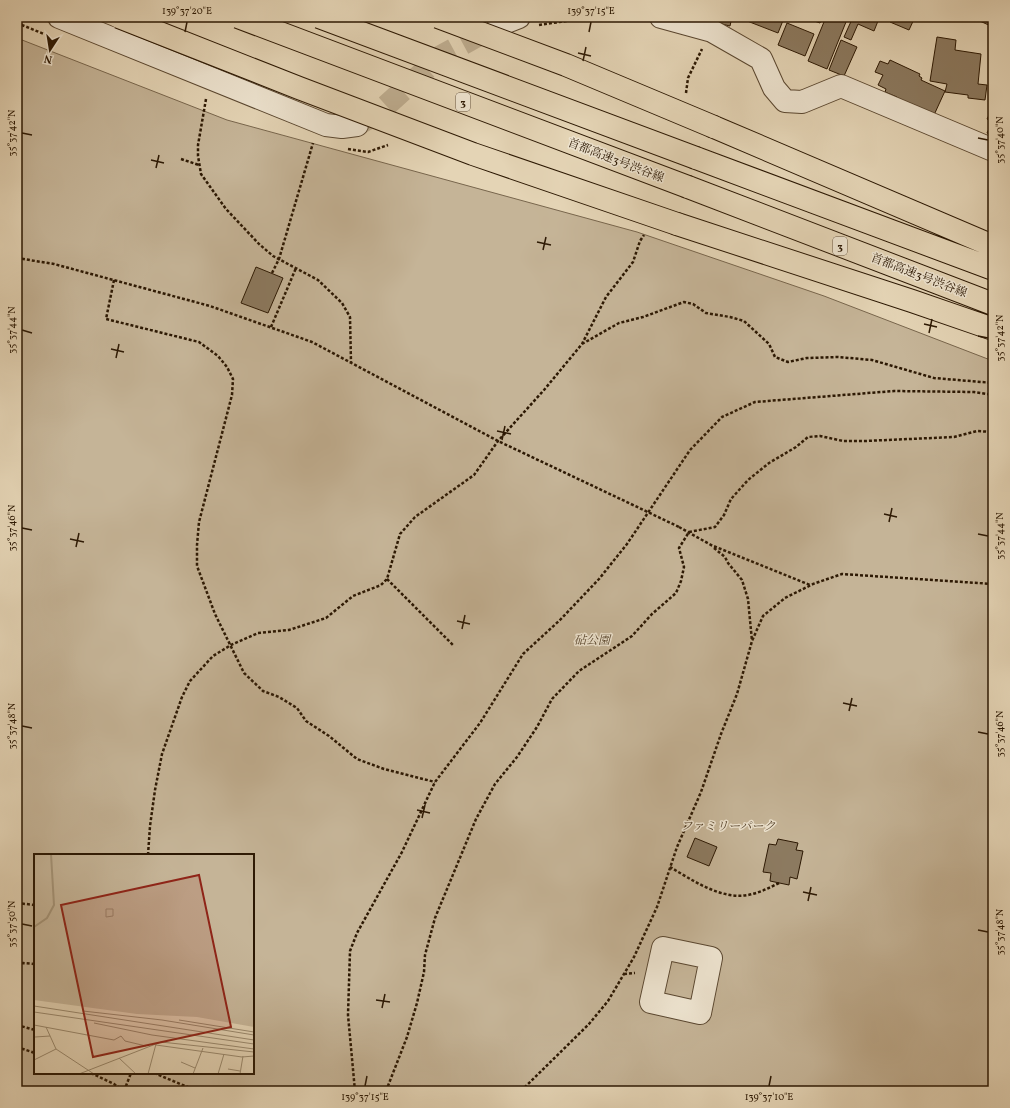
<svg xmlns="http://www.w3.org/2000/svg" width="1010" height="1108" font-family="Vollkorn,'Noto Serif JP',serif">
  <rect width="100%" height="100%" fill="#e4d4b5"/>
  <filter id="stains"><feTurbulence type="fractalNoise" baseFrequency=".005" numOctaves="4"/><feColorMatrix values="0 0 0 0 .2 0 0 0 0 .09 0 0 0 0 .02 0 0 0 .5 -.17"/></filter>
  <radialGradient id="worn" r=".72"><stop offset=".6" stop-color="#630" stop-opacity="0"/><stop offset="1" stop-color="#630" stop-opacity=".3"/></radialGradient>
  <path fill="#c5b497" stroke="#78664d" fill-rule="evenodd" d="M17,38L227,120L637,232L824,296L993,361V1091H17ZM35,855H253V1073H35Z"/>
  <path fill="#8c7a60" stroke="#2c1803" d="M700,17H732L730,26L700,19Z
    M742,17H782L784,18L778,33L742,19Z
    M803,17H822L820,23Z
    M826,17H848L827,69L808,61Z
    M853,17H867L878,21L874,31L858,24L851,40L844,37Z
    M892,17H915L909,30L890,22Z
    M971,17H993V27Z
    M787,23L814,34L805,56L778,45Z
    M937,37L956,40L955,50L981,54L978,84L987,85L985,100L968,98V95L945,92L947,84L930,81Z
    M841,40L857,47L844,76L829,70Z
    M890,60L920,74L919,76L922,78L921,80L945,91L934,115L896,98L897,97L885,92L886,89L878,85L883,75L875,72L880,61L888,64Z
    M991,111L993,112V136L987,133L992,122L987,119Z
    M256,267L283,278L268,313L241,303Z
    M695,838L717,847L709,866L687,857Z
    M778,839L798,843L796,850L803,851L797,879L790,877L789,885L770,881L771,873L763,872L769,844L776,845Z"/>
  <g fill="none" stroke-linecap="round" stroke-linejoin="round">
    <path stroke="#bfae91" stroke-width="22" stroke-dasharray="22 11" stroke-linecap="butt" d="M359,124L378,113L441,56L496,26"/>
    <g stroke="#5a4730" stroke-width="24">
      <path id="minor" d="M59,17L326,125L342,127L357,125
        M661,17L712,31L761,59L774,88L785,101L802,102L841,86L993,150
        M499,25L519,17
        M663,948L711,958L700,1013L651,1002Z"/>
    </g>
    <g stroke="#2c1803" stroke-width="24">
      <path id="highway" d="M714,127L993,246
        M696,158L993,269
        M688,187L993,304
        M677,224L912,301L993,329"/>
    </g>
    <path stroke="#2c1803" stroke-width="2.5" stroke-dasharray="3 2" stroke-linecap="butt" d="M17,23L44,34
      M539,25L594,17
      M686,93L688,78L702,49
      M206,99L198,145V156L201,174L226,209L259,244L273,256L318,280L342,303L350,317L351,363
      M348,149L368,152L388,145
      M181,159L199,165
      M17,258L54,264L210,306L312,342L498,441L631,504
      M272,273L279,259L313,143
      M114,280L106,319L199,342L218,356L227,367L233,379L232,395L199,522L197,545V566L215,614L244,673L263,691L279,697L297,708L306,721L329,736L357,759L384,769L435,782
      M271,327L296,268
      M582,344L619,323L643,317L684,302L693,304L706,313L730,317L744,321L769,344L775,357L788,362L807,358L838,357L872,360L934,378L993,383
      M679,527L711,545L810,585
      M714,548L725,557L728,563L742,580L748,599L752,641
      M387,579L453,645
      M148,855L150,826L155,790L162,754L182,697L190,681L213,656L231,645L258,633L289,630L326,618L353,596L381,585L387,579L400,534L415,517L474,475L498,441L544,390L582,344L606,297L633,262L640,241L644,235
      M670,867C692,880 721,900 748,895C759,893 769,888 779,883
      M17,903L35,905
      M17,965L23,963L35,964
      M624,974L635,973
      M17,1025L35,1030
      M17,1047L35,1053
      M91,1073L114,1084L124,1091
      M154,1073L197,1091
      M124,1091L131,1073
      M355,1091L348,1015L350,951L357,933L402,852L435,782L480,723L523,654L560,620L599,579L627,544L690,450L722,417L755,402L894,391L974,392L993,395
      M386,1091L407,1037L417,1003L424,972L425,955L435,918L476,819L495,784L517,757L537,727L552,699L579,671L632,636L652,614L676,593L681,581L684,567L679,548L689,532L715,527L724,515L731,499L748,480L769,463L796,447L808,437L820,436L843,441H865L954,437L977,431L993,432
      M521,1091L589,1024L608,1001L634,957L657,907L677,847L701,792L721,734L737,694L752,641L763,616L785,598L813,584L842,574L993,584"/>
    <use href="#minor" stroke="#ede3cf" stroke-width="22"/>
    <use href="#highway" stroke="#e4d4b5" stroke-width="22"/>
    <g stroke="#2c1803" stroke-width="24" stroke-linecap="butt">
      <path id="highway-bridge" d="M119,17L299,88L473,154L677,224
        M238,17L688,187
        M319,17L696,158
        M438,17L566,65L714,127"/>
    </g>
    <path stroke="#2c1803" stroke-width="2.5" stroke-dasharray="3 2" stroke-linecap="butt" d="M631,504L679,527"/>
    <use href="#highway-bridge" stroke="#e4d4b5" stroke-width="22"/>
  </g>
  <path fill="none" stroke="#2c1803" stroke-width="1.5" d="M185,32L187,22M589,32L591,22M578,53L591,56M583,61L586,47M22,133L32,135M978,138L988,140M151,160L164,163M156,168L159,155M537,242L551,245M543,250L546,237M924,324L937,327M22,330L32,333M929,333L932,319M978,336L988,338M111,349L124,352M116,358L119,344M497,431L511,434M502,440L505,426M884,514L897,517M889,522L892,508M22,528L32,530M978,534L988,536M70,539L84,542M76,547L79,533M457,621L470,624M462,629L465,615M843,703L857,706M849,711L852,698M22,726L32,728M978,732L988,734M417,810L430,813M422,818L425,805M803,892L817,895M808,901L811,887M22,924L32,926M978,930L988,932M376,1000L390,1002M382,1008L385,994M365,1086L367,1076M769,1086L771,1076"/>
  <g text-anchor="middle" stroke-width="3" stroke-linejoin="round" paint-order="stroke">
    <g fill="#ede3cf" stroke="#665540" stroke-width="1">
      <rect x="456" y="93" width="14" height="18" rx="3"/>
      <rect x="833" y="237" width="14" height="18" rx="3"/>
    </g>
    <g font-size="11" font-weight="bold" fill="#2c1803">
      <text x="463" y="106">3</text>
      <text x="840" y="250">3</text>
    </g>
    <g font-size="12" fill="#2c1803" stroke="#ede3cf">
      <text transform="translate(616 160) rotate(21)" y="4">首都高速3号渋谷線</text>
      <text transform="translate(919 275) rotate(21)" y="4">首都高速3号渋谷線</text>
    </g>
    <g font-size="12" font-style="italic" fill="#5a472f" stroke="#ede3cf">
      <text x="592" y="644">砧公園</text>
      <text x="728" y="830">ファミリーパーク</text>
    </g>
  </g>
  <g transform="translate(34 854)">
    <rect width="220" height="220" fill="#e4d4b5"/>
    <path d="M0,0H220V173L163,163L103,160L0,146Z" fill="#c5b497"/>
    <path fill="none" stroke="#a59478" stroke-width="2" d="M0,73L13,64L20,51L17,0"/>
    <path fill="none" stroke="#9a896e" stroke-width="1" d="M72,55H79V62L72,63ZM0,152L220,186M49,157L128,166L220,181M0,158L220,190M145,166L220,178M60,169L118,181L220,195M0,171L80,186L87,182L91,187L112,192M12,173L22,195L60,220M1,183L16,182M122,191L208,203L220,202M85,204L102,220M0,206L22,195M147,208L161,214M194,215L206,217M45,220L127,188L220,198M114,220L122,190M159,220L169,194M184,220L190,200M206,220L209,202"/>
    <path fill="#8f2418" fill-opacity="0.15" stroke="#8f2418" stroke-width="2" d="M165,21L197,173L59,203L27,51Z"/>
    <rect width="220" height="220" fill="none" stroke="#2c1803" stroke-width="2"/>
  </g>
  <rect width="1010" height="1108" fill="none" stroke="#e4d4b5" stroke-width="44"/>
  <g transform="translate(50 50) rotate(192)" stroke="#ede3cf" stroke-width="3" paint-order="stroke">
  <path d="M0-3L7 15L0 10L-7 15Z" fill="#2c1803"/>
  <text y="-6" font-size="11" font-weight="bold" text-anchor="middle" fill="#2c1803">N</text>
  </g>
  <rect x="22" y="22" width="966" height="1064" fill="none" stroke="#2c1803" stroke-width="1.5"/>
  <g font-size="10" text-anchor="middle" fill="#2c1803">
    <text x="187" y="14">139°37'20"E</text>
    <text x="591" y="14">139°37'15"E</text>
    <text transform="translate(11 133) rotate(-90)" y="4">35°37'42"N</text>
    <text transform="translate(999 140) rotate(-90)" y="4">35°37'40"N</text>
    <text transform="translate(11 330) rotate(-90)" y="4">35°37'44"N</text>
    <text transform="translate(999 338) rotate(-90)" y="4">35°37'42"N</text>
    <text transform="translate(11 528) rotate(-90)" y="4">35°37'46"N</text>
    <text transform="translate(999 536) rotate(-90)" y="4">35°37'44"N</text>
    <text transform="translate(11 726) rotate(-90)" y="4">35°37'48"N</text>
    <text transform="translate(999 734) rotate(-90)" y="4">35°37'46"N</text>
    <text transform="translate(11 924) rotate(-90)" y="4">35°37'50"N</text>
    <text transform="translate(999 932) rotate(-90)" y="4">35°37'48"N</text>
    <text x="365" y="1100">139°37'15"E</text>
    <text x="769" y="1100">139°37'10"E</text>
  </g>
  <rect width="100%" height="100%" filter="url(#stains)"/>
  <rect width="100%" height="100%" fill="url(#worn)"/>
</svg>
